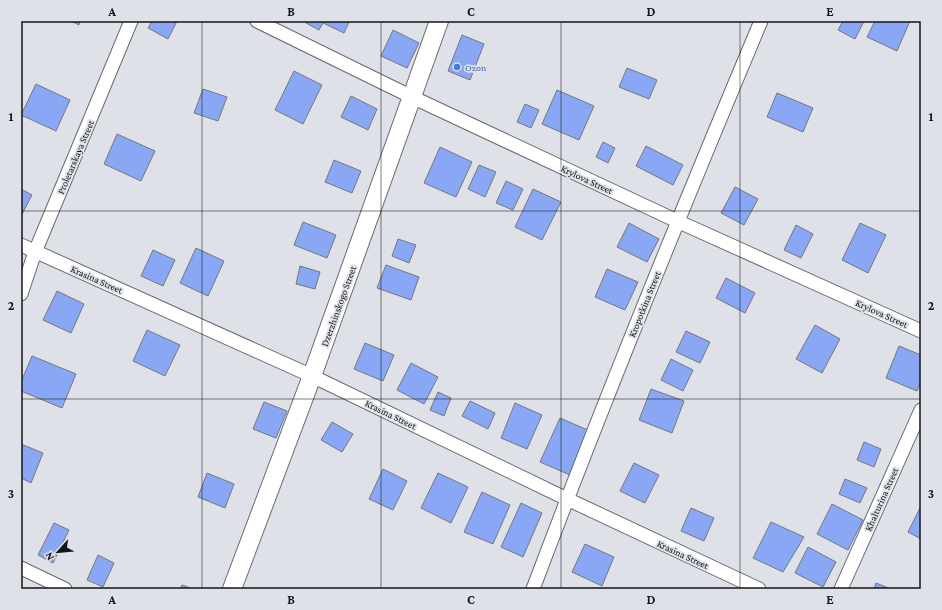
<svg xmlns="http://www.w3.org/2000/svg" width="942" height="610" font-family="'Crimson Pro',serif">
  <rect width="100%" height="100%" fill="#dee1e8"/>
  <path fill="#89a7f4" stroke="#74777d" d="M71,21H80L79,25Z
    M152,21H177L168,39L148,28Z
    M307,21H346L349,22L344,33L323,23L319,30L306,23Z
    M843,21H864L855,39L838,30Z
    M875,21H910L897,51L867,37Z
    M393,30L419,43L407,68L381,56Z
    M462,35L484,44L470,80L448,71Z
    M627,68L657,80L649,99L619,87Z
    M294,71L322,85L303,124L275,110Z
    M36,84L70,100L56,131L21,115Z
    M203,89L227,97L218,121L194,113Z
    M557,90L594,106L579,140L542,124Z
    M777,93L813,108L803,132L767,117Z
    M351,96L377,109L368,130L341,117Z
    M525,104L539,110L531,128L517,122Z
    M117,134L155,151L141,181L104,164Z
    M603,142L615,148L608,163L596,157Z
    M646,146L683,165L673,185L636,166Z
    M440,147L472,162L456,197L424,183Z
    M334,160L361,171L352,193L325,182Z
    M479,165L496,172L485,197L468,189Z
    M506,181L523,189L513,210L496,203Z
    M735,187L758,199L744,225L721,213Z
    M21,189L32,195L21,216Z
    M533,189L561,202L542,240L515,227Z
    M303,222L336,235L327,258L294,245Z
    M629,223L659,239L647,262L617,247Z
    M860,223L886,235L868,273L842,260Z
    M796,225L813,234L801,258L784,250Z
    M398,239L416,245L409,263L392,256Z
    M196,248L224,261L208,296L180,283Z
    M153,250L175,260L163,286L141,276Z
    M386,265L419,277L411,300L377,288Z
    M300,266L320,272L315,289L296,284Z
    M607,269L638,282L625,310L595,297Z
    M726,278L755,293L745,313L716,298Z
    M57,291L84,304L71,333L43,320Z
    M815,325L840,339L822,373L796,359Z
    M147,330L180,345L165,376L133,361Z
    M686,331L710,342L700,363L676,352Z
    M365,343L394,355L383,381L354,369Z
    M899,346L921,355V381L917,391L886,378Z
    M32,356L76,374L62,408L21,391V382Z
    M671,359L693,370L683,391L661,380Z
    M411,363L438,377L424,404L397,390Z
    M651,389L684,401L672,433L639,420Z
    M438,392L451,398L444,416L430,410Z
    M470,401L495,413L488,429L462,416Z
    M264,402L287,411L276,438L253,429Z
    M515,403L542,415L527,449L501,438Z
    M560,418L590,431L570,475L540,462Z
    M332,422L353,434L342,452L321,440Z
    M864,442L881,449L874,467L857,460Z
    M21,444L43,453L31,483L21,478Z
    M634,463L659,475L645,503L620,491Z
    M383,469L407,481L393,510L369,499Z
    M207,473L234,484L225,508L198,497Z
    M438,473L468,487L451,523L421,508Z
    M845,479L867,488L860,503L839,494Z
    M482,492L510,505L493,544L464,532Z
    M521,503L542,513L523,557L501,547Z
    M832,504L863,520L848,550L817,534Z
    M921,506V539L908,532Z
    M691,508L714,518L704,541L681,531Z
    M771,522L804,537L783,572L753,558Z
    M54,523L69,530L53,563L38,555Z
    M585,544L614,557L602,586L572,572Z
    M808,547L836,562L823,587L795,573Z
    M98,555L114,563L103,587L87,580Z
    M876,583L891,589H874Z
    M182,585L193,589H180Z"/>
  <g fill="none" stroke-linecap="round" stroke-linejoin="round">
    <g stroke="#676a70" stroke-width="15">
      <path id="street" d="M257,21L412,97L677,221L921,331
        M21,245L312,376L567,499L759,589
        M21,294L35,252L131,21
        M21,568L65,589
        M533,589C605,398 682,209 761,21
        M841,589L921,410"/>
    </g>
    <g stroke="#676a70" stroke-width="20">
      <path id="secondary" d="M232,589L312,376L439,21"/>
    </g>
    <use href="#street" stroke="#fff" stroke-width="13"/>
    <use href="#secondary" stroke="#fff" stroke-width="18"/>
  </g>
  <path fill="none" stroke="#141518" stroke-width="1" stroke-opacity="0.55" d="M202,21V589M381,21V589M561,21V589M740,21V589M21,211H921M21,399H921"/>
  <circle fill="#3f7fe0" stroke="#dee1e8" stroke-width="1.5" cx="457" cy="67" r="4"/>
  <g text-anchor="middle" stroke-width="3.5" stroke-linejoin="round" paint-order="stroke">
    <g font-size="10" fill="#366cbe" stroke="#dee1e8" text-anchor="start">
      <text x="465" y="71">Ozon</text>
    </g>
    <g font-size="10" fill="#141518" stroke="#dee1e8">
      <text transform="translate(75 157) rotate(-67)" y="4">Proletarskaya Street</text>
      <text transform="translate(587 179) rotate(25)" y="4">Krylova Street</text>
      <text transform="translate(97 279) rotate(24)" y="4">Krasina Street</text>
      <text transform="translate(644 304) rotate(-68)" y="4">Kropotkina Street</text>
      <text transform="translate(338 306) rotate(-70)" y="4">Dzerzhinskogo Street</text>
      <text transform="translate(882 313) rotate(24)" y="4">Krylova Street</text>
      <text transform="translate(391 414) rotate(26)" y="4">Krasina Street</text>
      <text transform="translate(881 499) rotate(-66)" y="4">Khalturina Street</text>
      <text transform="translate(683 554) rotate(25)" y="4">Krasina Street</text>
    </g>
  </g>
  <rect width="942" height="610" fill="none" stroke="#dee1e8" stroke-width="44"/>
  <g transform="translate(58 552) rotate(243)" stroke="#dee1e8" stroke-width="3" paint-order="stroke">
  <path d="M0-3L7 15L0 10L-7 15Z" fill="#141518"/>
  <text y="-6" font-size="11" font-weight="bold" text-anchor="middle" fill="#141518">N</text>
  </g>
  <rect x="22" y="22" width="898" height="566" fill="none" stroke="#141518" stroke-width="1.5"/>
  <g font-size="13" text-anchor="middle" font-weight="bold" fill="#141518">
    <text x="112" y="16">A</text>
    <text x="291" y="16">B</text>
    <text x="471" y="16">C</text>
    <text x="651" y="16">D</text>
    <text x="830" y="16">E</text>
    <text x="11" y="121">1</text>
    <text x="931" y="121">1</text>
    <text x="11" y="310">2</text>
    <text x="931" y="310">2</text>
    <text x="11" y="498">3</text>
    <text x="931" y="498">3</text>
    <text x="112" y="604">A</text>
    <text x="291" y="604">B</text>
    <text x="471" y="604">C</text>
    <text x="651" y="604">D</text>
    <text x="830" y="604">E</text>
  </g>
</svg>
